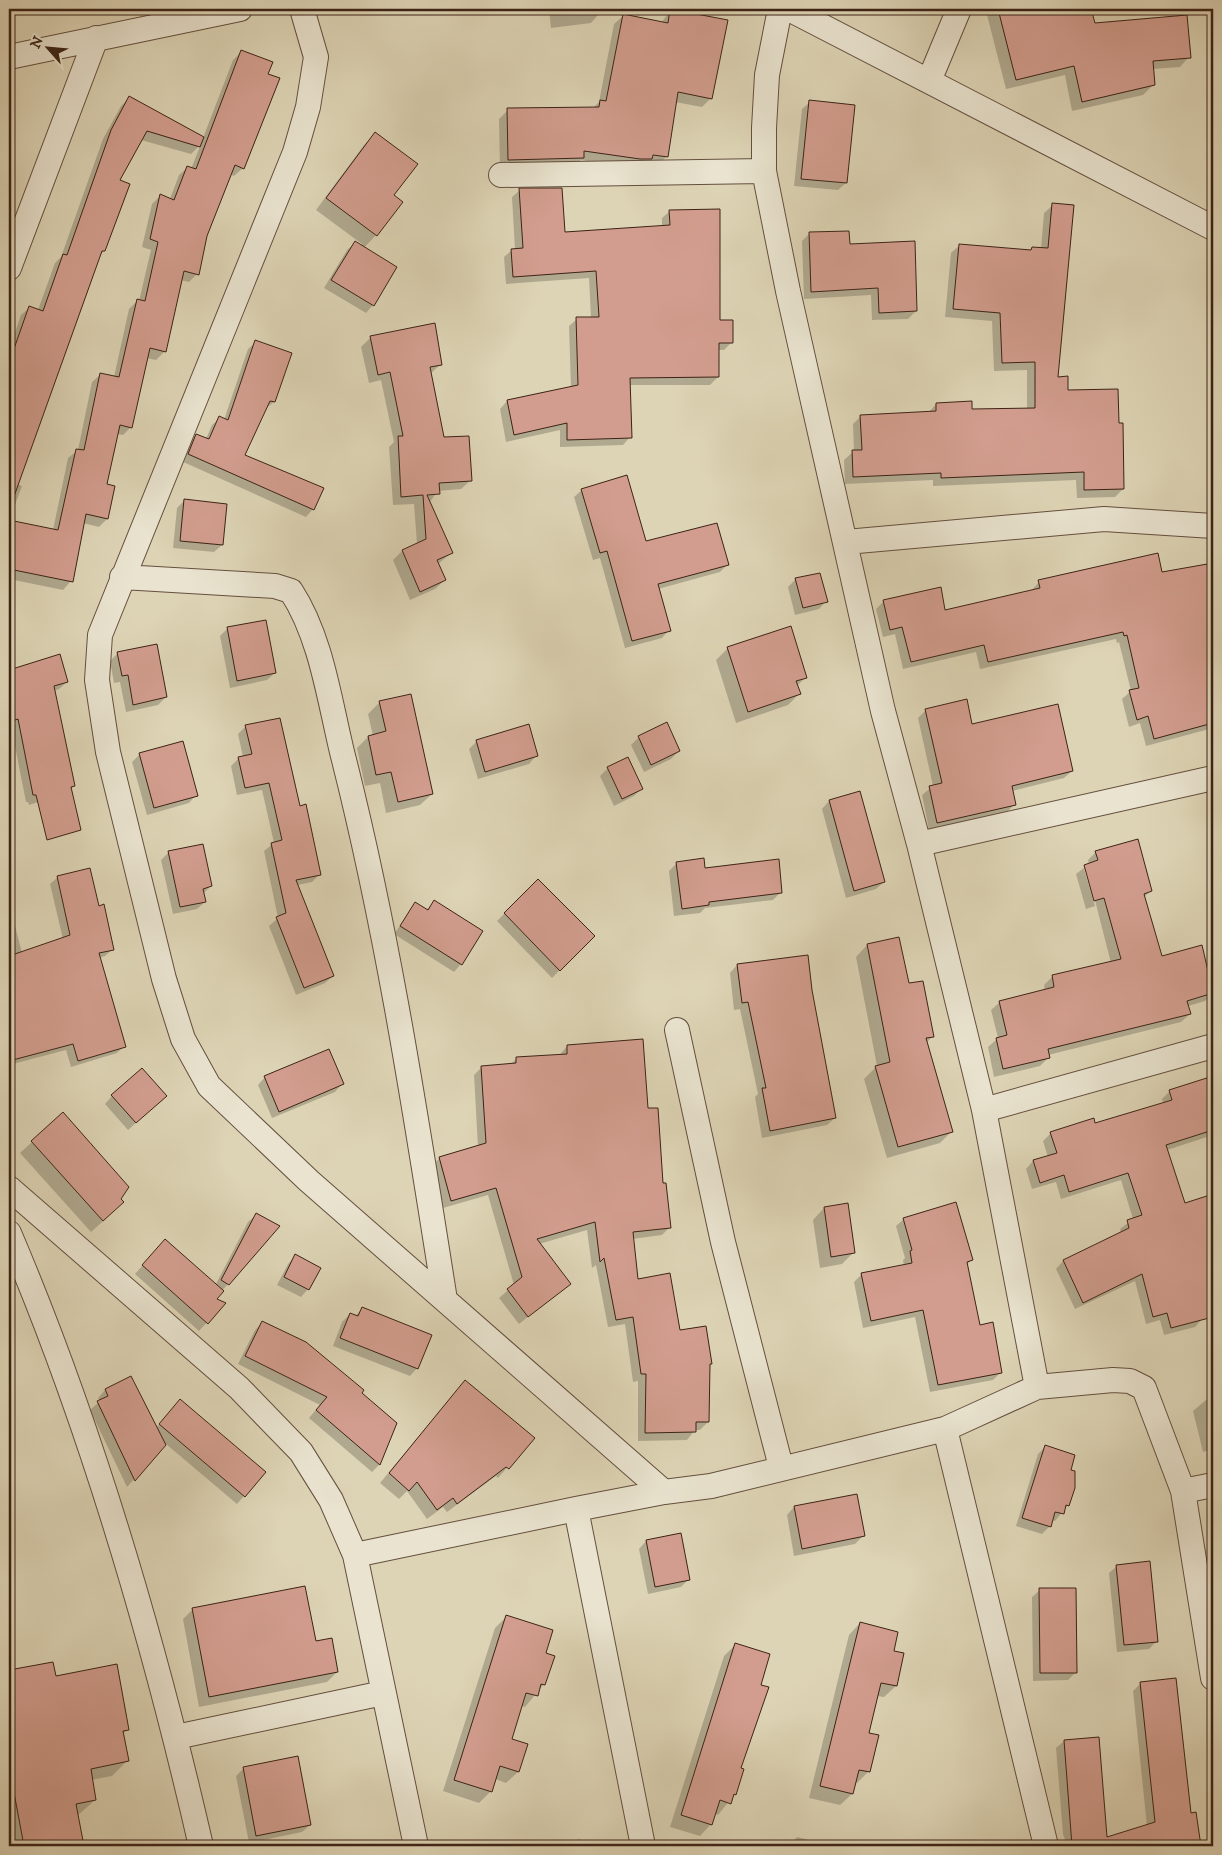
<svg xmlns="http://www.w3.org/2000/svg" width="1222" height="1855" font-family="'IM FELL DW Pica',serif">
  <rect width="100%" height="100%" fill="#ddd4b5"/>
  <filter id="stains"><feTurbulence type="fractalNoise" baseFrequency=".004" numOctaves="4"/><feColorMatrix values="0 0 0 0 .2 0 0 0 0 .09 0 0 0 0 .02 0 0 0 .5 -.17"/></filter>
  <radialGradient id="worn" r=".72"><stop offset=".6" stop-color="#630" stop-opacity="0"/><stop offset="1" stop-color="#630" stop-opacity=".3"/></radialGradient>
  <path fill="#0003" d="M549,9H598V15L591,23L551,28Z
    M988,9H1090L1094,24L1189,57L1180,67L1152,69L1153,85L1143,95L1072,111L1065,75L1006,89L986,11Z
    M671,10L711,98L702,107L675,102L667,156L658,165L631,168L581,160L574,167L500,169L499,119L508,110L593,108L599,102L614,24L623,16L661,23Z
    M242,51L266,75L243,168L234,176L230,174L206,236L197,274L189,282L180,280L165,351L156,360L146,358L131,427L123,435L117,434L105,485L107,519L99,527L83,523L71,581L63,590L9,579V521L53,530L68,458L78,450L92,382L101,374L114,377L129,309L137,301H139L151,250L142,247L152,204L160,196L170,199L179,175L188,167L191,169L201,144L191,154L141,140L119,181L104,251L99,256L17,484L22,486L9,521V350L21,315L30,307L38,310L55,263L61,257L103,139L121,106L129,98L203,138L233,60Z
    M810,102L846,183L838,190L794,186L802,109Z
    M375,134L393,195L376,235L364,248L373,305L366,313L324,288L347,250L355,243L361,246L362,244L316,210L364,145Z
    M520,190L563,233L662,227V218L670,211L719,322L732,342L724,350H718V377L710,385H629L630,437L623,445L560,447V430L506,442L500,409L507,401L571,388L569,326L577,319L591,318L589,278L506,284L504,257L512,250H515L512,197Z
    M1053,205L1057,378L1123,489L1115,497L1077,498L1076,480L933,486V480L845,484L844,460L854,451L853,424L861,416L928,413L936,404L971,410H1027V370L994,371L992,321L945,317L951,253L960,245L1029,251L1032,248L1041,249L1044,213Z
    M810,233L916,311L908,319L872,320L871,295L804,299L802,241Z
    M371,337L441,364L430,374L443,439L471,480L461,489L438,491L429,503L451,553L438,564L445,580L435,589L410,600L393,560L402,551L417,544L414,504L393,505L389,447L394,442L381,380L369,383L361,347Z
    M256,342L274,402L265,409L244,455L313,509L306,517L181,461L189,443L196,435L206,439L212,425L220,418L224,420L248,349Z
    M1213,438V456L1207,454Z
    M1213,474V513L1207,512Z
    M582,490L645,543L727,565L720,572L658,589L669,630L662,638L625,648L600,558L593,560L574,497Z
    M185,500L222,545L214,552L173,548L177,508Z
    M1213,564V728L1146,746L1140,723L1129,727L1122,699L1131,691L1119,642L1117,643L1116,639L980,669L976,652L903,669L895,634L883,637L876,609L884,601L945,612L1031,591L1039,582L1161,574Z
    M796,579L826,601L819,609L795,615L788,587Z
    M228,628L275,673L267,680L230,688L220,636Z
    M728,648L806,677L797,686L799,694L788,705L736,723L716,660Z
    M118,653L166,697L158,705L126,712L120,682L114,683L110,661Z
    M59,656L67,682L59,689L54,691L74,786L66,793L29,805L28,802H26L11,726H9V671Z
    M380,702L432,794L420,805L386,813L380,783L365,786L357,748L368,737L373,736L368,714Z
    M926,710L971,725L1072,771L1064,778L1012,791L1015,804L1007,812L929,830L922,795L933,786L918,718Z
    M246,726L299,807L320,874L312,882L297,885L333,976L325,983L296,995L269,926L278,918L264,851L274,843L262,790L237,795L231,766L239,758L243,757L238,734Z
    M639,737L679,751L671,759L644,772L631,745Z
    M477,741L536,756L529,764L478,779L469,749Z
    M182,743L196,795L189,803L147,815L132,762L139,755Z
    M608,768L641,789L634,796L614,806L600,776Z
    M829,801L884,882L876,889L846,898L822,809Z
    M1213,823V855L1207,830Z
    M169,852L211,886L203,894L205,902L197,909L173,914L161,860Z
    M1096,852L1151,891L1144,897L1161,957L1201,946L1213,993L1205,1001L1188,1006L1190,1014L1181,1022L1048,1055V1058L1040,1066L994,1077L988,1047L998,1038L991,1010L1000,1002L1045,991L1044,985L1053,976L1111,963L1087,869H1084L1095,906L1086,909L1076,874L1089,864L1088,860Z
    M677,863L781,892L773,900L705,908L700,913L674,916L669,871Z
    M58,877L98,907L113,949L105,956L99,958L124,1046L117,1053L71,1067L66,1050L9,1065V914H12L22,953L63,939L50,884Z
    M538,880L593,936L552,978L497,921Z
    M435,902L461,964L454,972L394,934L415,904L427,909Z
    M898,939L908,985L933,1036L926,1043L951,1132L940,1143L887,1158L864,1079L877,1066L856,957L867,945Z
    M737,965L811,990L835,1118L827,1125L762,1138L755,1097L758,1094L740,1009L734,1010L730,973Z
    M567,1046L647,1110L670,1227L662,1235L632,1239L637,1281L679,1332L711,1363L708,1366V1422L700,1430H695L687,1440L638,1441V1381L633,1382L625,1324L608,1327L596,1265L592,1268L587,1230L539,1244L569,1284L519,1324L499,1298L514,1285L488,1195L443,1208L431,1166L440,1158L478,1147L474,1075L482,1067L510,1065L516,1059L559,1056Z
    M265,1077L342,1084L335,1092L272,1118L258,1085Z
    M1213,1077V1135L1167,1150L1184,1205L1213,1195V1264L1195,1269L1202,1319L1195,1327L1164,1335L1160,1320L1146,1324L1135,1281L1075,1309L1056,1269L1063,1261L1121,1233L1120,1229L1133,1219L1121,1180L1061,1199L1056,1182L1032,1189L1026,1169L1033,1161L1048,1157L1043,1141L1051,1133L1094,1125L1163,1103L1162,1099L1170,1091Z
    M112,1096L158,1103L128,1130L105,1104Z
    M32,1142L111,1214L91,1232L20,1153Z
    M824,1208L854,1252L842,1264L820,1268L813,1220Z
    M256,1215L278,1226L215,1299L224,1304L199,1331L135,1274L158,1248L216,1284L248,1222Z
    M904,1219L972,1260L966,1265L979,1326L1001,1372L993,1380L930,1392L915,1317L863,1328L854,1282L862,1274L904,1266L903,1260L905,1258L896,1226Z
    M295,1256L308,1289L301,1297L277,1285L288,1264Z
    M362,1309L417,1368L410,1376L333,1346L342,1322L350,1314L355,1316Z
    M263,1322L360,1393L395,1424L379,1465L372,1472L309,1418L320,1405L238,1364L255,1330Z
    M131,1378L156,1428L173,1408L265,1472L237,1504L166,1444L127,1487L90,1410L100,1401L98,1398L105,1390Z
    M456,1392L533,1438L498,1478L496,1476L447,1512L443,1507L427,1519L407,1491L399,1499L380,1483Z
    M1213,1394V1449L1203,1452L1193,1411Z
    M1045,1447L1068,1505L1055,1521L1051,1520L1050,1526L1042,1534L1016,1526L1038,1454Z
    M856,1496L863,1536L855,1544L794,1556L787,1515L794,1507Z
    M646,1541L689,1579L681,1587L648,1594L639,1549Z
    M1117,1566L1157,1641L1149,1649L1117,1652L1109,1573Z
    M1040,1590L1076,1672L1068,1680L1033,1681L1032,1597Z
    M193,1609L315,1643L337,1672L327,1682L199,1707L183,1619Z
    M507,1616L544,1654V1684L525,1707L521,1706L510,1739L527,1745L518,1772L506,1783L495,1779L491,1791L479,1803L443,1791L495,1628Z
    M860,1623L892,1652L896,1686L884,1697L877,1696L867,1734L869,1771L857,1783L854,1782L852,1794L840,1805L809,1798L849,1635Z
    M735,1645L739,1768L735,1794L718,1815L715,1814L711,1824L700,1836L670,1827L724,1656Z
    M52,1663L55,1677L128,1729L122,1735L127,1761L112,1776L91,1780L95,1800L77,1816L83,1846H9V1672Z
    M1141,1683L1190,1814L1195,1813L1200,1846H1067L1063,1834L1056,1748L1064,1741L1106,1839L1147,1826L1133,1691Z
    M244,1768L310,1825L302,1832L249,1843L236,1776Z
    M797,1837L834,1846H789Z
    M580,1839L582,1846H553Z"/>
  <path fill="#d29d8e" stroke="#3c2316" d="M670,9L728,20L712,99L678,92L668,157L653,155L652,159H640L584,151V158L508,160L507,108L599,107L600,100L606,101L623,14L668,23Z
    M998,9H1091L1095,23L1187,15L1191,58L1153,61L1155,85L1082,102L1074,66L1016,80Z
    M241,50L273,62L268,74L280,78L244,169L235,165L207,236L199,275L184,271L166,352L150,348L132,428L120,425L107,484L115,486L108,519L86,514L73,582L9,569V520L58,530L76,449L84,450L100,373L119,377L137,299L145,301L158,242L150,239L160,194L174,200L187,166L196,169Z
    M129,96L204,137L200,147L147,131L120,180L130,184L105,251H102L12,502L9,501V363L29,306L43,311L63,254L67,255L111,130Z
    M809,100L855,105L847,183L801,179Z
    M375,132L418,164L394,195L403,202L377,236L326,198Z
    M519,188H562L565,232L670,225L669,210L720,209V320H733V343H719V377L630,378L632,438L567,440V423L514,435L507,400L578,385L576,317H599L596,271L513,277L511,249L523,248Z
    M1052,203L1074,205L1058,377L1068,376V390L1118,389L1119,423H1123L1124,489L1084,490V472L941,478V473L853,477L852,450H862L860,415L936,411V403L972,401V409L1035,408V362L1002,363L1000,313L953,309L959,244L1031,250L1032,247L1048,248Z
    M849,231L850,244L915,241L917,311L879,313L878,288L811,292L809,232Z
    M355,241L397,267L374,306L331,280Z
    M435,323L442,365L430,367L444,437L469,436L472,481L439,483L440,494L427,495L453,553L437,560L446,580L420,592L402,550L426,539L423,495L401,497L398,436H403L390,372L378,375L370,336Z
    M255,340L292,353L275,402L270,401L245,455L324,488L314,510L188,454L196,434L209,439L219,416L228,420Z
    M627,475L646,541L717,523L729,565L658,584L671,631L632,641L607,551L600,553L581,489Z
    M184,499L227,504L223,545L180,541Z
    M1158,553L1162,572L1213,563V723L1154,739L1148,716L1137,720L1129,690L1139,688L1127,635L1124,636L1123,632L988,662L984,645L911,662L902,627L890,630L883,600L941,587L945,610L1040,588L1038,580Z
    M820,573L828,602L803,608L795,578Z
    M266,620L276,673L237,681L227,627Z
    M791,626L807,678L796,681L801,694L748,712L727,647Z
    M157,644L167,697L133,705L128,675L122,676L117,652Z
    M60,654L68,682L54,686L75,786L71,787L81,830L47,840L36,795H33L18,719L9,722V670Z
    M411,694L433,794L398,802L391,772L376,775L368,736L386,731L379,701Z
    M967,699L972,724L1058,704L1073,771L1012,786L1016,805L937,823L929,786L942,783L925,709Z
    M280,718L300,806L306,804L321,875L296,880L334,976L304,988L276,917L286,913L271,843L282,840L269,783L245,788L238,757L252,754L245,725Z
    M667,722L680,751L651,765L638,736Z
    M529,724L538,756L485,772L476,740Z
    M183,741L198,796L154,808L139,753Z
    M628,757L643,789L622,799L607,767Z
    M860,791L885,882L854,891L829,800Z
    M1138,839L1152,891L1144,894L1162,956L1202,945L1213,993L1187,1001L1191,1014L1048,1049L1050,1058L1003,1069L996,1038L1007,1035L999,1001L1054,987L1052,975L1121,959L1104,898L1094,901L1084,865L1098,860L1095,851Z
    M203,844L212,886L203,889L206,902L180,907L168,851Z
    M704,858L705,868L779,859L782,893L709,902V905L682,909L676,862Z
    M90,868L99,906L104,904L114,950L99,953L126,1047L78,1061L73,1044L9,1061V956L70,935L57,876Z
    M538,879L595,936L560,971L504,913Z
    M434,900L483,931L462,965L400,926L415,902L428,910Z
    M899,937L909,983L923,981L934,1037L926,1038L953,1132L898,1147L875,1066L890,1062L867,944Z
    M808,955L812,990L836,1118L770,1131L762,1088H766L748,1002L742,1003L737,964Z
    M643,1039L648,1108H658L663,1183H666L671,1228L633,1232L638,1279L670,1273L680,1330L706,1326L712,1364H710L709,1422H696V1432L645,1433L646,1374H641L633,1317L616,1320L604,1258L600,1262L595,1222L537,1239L571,1284L528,1317L507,1289L522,1277L496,1188L451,1201L439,1157L486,1143L481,1066L516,1063V1057L567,1054V1045Z
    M329,1049L344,1084L279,1112L264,1076Z
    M142,1068L167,1096L136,1123L111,1095Z
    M1213,1076V1130L1166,1145L1185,1203L1213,1194V1317L1171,1328L1167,1313L1153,1317L1142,1274L1083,1303L1063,1260L1129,1228L1127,1220L1142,1215L1128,1173L1069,1192L1064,1175L1040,1183L1033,1160L1057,1153L1050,1132L1094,1118L1095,1123L1172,1100L1169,1090Z
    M63,1112L129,1187L121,1199L124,1202L103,1221L31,1141Z
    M956,1202L973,1260L967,1262L980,1325L993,1322L1002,1373L938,1385L923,1310L871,1321L861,1273L912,1263L910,1251L912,1250L903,1218Z
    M848,1203L855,1253L831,1257L824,1207Z
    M256,1213L280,1226L229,1285L221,1280Z
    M165,1239L224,1291L217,1299L226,1303L208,1324L142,1265Z
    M295,1254L321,1268L309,1290L284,1277Z
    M362,1307L432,1335L418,1369L340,1338L350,1313L358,1316Z
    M262,1321L306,1342L364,1390L362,1393L397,1423L380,1465L316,1410L327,1397L245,1356Z
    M131,1376L166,1445L135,1481L97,1401L108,1396L105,1389Z
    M465,1380L535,1438L509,1469L506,1467L457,1504L453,1498L437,1510L417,1482L409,1491L389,1473Z
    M180,1399L266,1472L245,1497L159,1424Z
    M1045,1445L1075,1455L1071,1470L1075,1471V1488L1069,1506L1066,1505L1064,1514L1055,1512L1051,1527L1022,1518Z
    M857,1494L865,1536L802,1549L794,1506Z
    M681,1533L690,1580L655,1587L646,1540Z
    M1150,1561L1158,1642L1124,1645L1116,1565Z
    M305,1586L316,1641L332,1638L338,1672L209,1697L192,1608Z
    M1039,1588H1076L1077,1673H1040Z
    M506,1615L553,1630L546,1653L555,1656L545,1685L541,1684L538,1696L526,1693L512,1739L528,1744L519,1772L500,1766L492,1792L454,1780Z
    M860,1622L898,1632L894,1651L904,1653L897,1686L881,1683L869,1733L879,1735L870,1772L859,1770L853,1794L820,1786Z
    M735,1643L770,1654L761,1685L769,1687L741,1768L744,1769L736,1795L734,1794L731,1804L720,1800L712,1825L681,1815Z
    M53,1662L56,1676L117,1664L129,1730L123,1731L129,1761L91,1769L96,1800L76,1804L84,1846H24L9,1766V1670Z
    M1176,1678L1191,1813L1196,1812L1201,1846H1072L1064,1740L1099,1737L1107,1837L1155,1822L1140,1682Z
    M298,1756L311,1825L256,1836L243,1767Z"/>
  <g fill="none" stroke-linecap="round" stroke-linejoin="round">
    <g stroke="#644f3e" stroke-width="26">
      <path id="minor" d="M302,9L316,57L308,107L295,152L100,635L97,680L108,752L164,979L183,1039L209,1086L309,1181L664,1492
        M780,9L767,75L764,128V171L788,291L883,711L919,844L984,1110L1037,1387
        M789,9L1213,228
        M9,57L240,9
        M929,81L959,9
        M501,175L764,171
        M9,268L96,38
        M846,542L1104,519L1213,526
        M122,577L275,586L291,591C321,637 329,698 342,752C388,932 416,1117 445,1300
        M919,844L1213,778
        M677,1030L723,1242L781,1467
        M984,1110L1213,1046
        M9,1188L239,1388L301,1452L331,1500L355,1555L416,1846
        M9,1233C93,1430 153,1637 201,1846
        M945,1429L1046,1846
        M1183,1491L1213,1485
        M576,1509L643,1846
        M355,1555L576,1509L664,1492L711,1486L945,1429L1037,1387L1113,1380L1130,1381L1144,1388L1183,1491L1213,1678
        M176,1737L383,1693"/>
    </g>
    <use href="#minor" stroke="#e9e3cf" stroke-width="24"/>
  </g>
  <rect width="1222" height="1855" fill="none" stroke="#ddd4b5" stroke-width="30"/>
  <rect x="10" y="10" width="1202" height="1835" fill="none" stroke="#3c2316" stroke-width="2.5"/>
  <rect x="15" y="15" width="1192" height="1825" fill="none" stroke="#3c2316"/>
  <g transform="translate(48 48) rotate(297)" stroke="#e9e3cf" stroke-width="4" paint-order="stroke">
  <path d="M0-4L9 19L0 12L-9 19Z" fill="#3c2316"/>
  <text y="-8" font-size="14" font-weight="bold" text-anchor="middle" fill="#3c2316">N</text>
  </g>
  <rect width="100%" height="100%" filter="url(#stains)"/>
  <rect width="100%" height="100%" fill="url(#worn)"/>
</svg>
